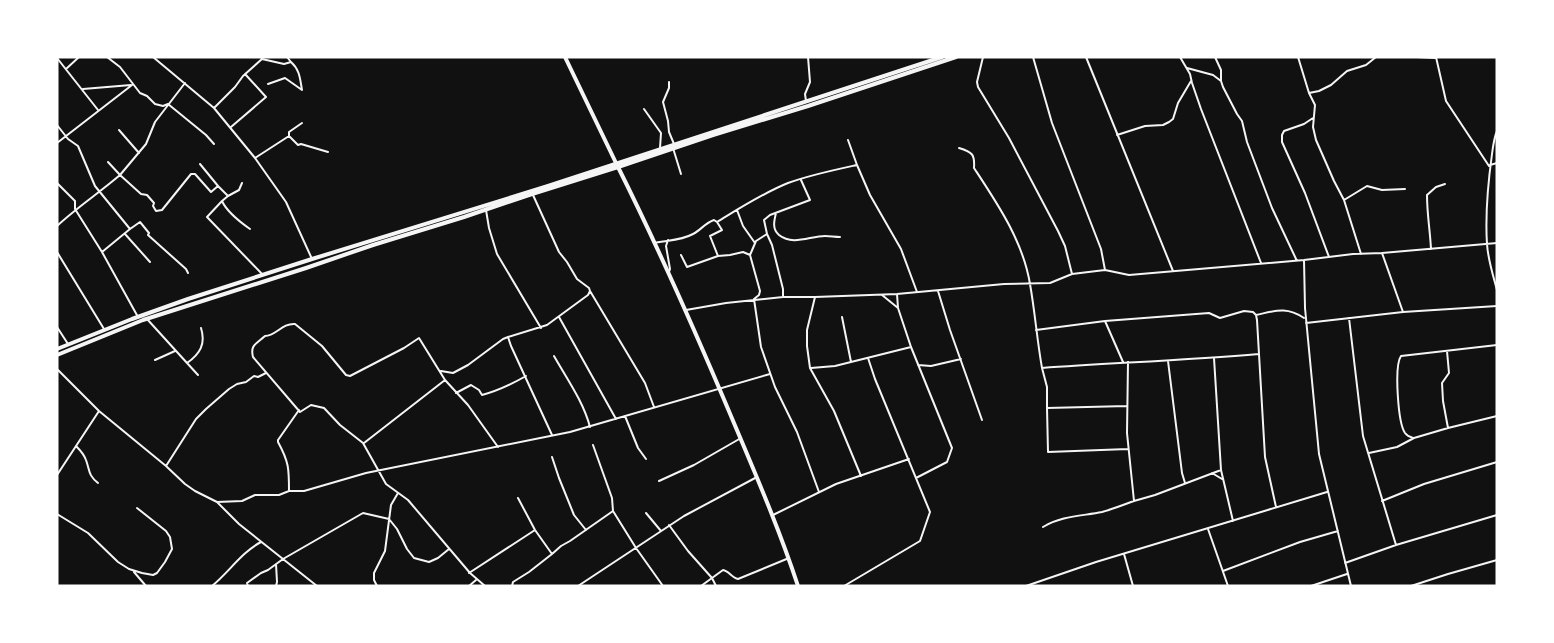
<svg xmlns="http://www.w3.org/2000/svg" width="1554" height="643" font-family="'Fira Sans Condensed',sans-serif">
  <rect width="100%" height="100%" fill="#111"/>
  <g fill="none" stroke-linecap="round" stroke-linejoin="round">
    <path stroke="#f5f5f5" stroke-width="2" d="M107,57L120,67L140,93L147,96L155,104L163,106L168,104L206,135L214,144
      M153,57L214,108L255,158L286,202L312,259
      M287,57L291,62
      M983,57L977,82L978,87L1009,138L1058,231L1065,246L1072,274
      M1033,57L1052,123L1101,249L1105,270
      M1086,57L1173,271
      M1180,57L1190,74L1192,83L1201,109L1261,263
      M1215,57L1221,70V81L1223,87L1237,114L1242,121L1247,142L1272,208L1297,261
      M1298,57L1309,93L1315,105L1313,127L1316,140L1334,181L1344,200L1361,254
      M1417,57L1435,58
      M1436,57L1446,101L1489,166
      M57,58L98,110
      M262,59L284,64L291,62C300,70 300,79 302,90L285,78L268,84
      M1187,68L1213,75L1221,81
      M66,69L79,57
      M669,82V88L663,102L668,121L669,132L674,144
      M83,89L131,85
      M1309,93L1319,91L1331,85L1347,71L1366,65L1376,57
      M806,101L805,94L810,82L808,57
      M214,108L235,87L243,76L262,59L261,57
      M644,109L661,133L660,148
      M1313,118L1304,124L1284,131L1282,135V142L1305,193L1329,257
      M57,125L68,139L78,146L95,186L130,229L140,222L149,233L148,235L186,269L188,273
      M231,127L266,97L245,74
      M119,130L139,153
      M1497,131C1494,138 1493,146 1492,154C1488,183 1485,214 1487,244C1488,260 1493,275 1497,290
      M1117,135L1145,126L1163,125L1169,122L1173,119L1178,103L1191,81
      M289,136L298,145L301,144L328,152
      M848,140L857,165
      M57,143L132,85
      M673,148L681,174
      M959,148C972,152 975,154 974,168C997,203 1023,241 1030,284C1035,312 1037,340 1042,368C1114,363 1187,360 1259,354
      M255,158L289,136V132L302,123
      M108,162L120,175L146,144L155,122L185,83
      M1490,165L1497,163
      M57,183L75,201V209L102,252L138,317
      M218,186L228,196L239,190L242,183
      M228,196L222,201C227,212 240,222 250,229
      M1344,200L1367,186L1382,190L1405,189
      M222,201L207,217L263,275
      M486,210L489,228L497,254L541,328
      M737,210L743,226L755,243
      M776,213C774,221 772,229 779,235C793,246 810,236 825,236C830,236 835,237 840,237
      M57,226C76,208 99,193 120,175L141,194L147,195L154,203L153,206L156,211L162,210L191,174H195L211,192L218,186L200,164
      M125,234L150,262
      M767,234L772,245L783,289V297
      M668,240L666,246L670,269L669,272
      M654,243C668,240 680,241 693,234C701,230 705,223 714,220L717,222
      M1431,249C1430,230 1427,214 1427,195L1436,187L1445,184
      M57,252L104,329
      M102,252L130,229
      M1382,253L1403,312
      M681,255L687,267L718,256L730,255L743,252L750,255L756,241L767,234L764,220L770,215L810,200L801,180
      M750,255L760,291L759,295L754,299L761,347L775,387L797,432L819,492
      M718,256L710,236L722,230L717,222C740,208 763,193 788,183C810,175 834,170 857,165L870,195L901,249L917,292
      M1304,260L1305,308L1319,454L1351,586
      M590,291L645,383L654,407
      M938,291L950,330L982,420
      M897,294L898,308L911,347L952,448L947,462L916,478
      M882,295L898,308
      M815,297L807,330V346L810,368L834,411L861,476
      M686,310L726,303L783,297H815L897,294L1004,284L1050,283L1072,274L1105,270L1129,275L1304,260L1353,254L1382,253L1497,243
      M1256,315C1275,311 1286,306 1304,318
      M559,317L616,419
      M842,317L851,362
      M1349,318L1363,436L1396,545
      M147,319L187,363C200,354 206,344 201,328
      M1105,321L1209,313L1220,318L1244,311L1253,312L1256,315L1257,320L1265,457L1276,507
      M1306,323L1403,312L1497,306
      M57,327L68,344
      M1036,330L1105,321L1123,362
      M508,337L547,325L588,295L590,291L589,288L577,279L567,262L559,252L533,195
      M1497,345L1401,356C1394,366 1398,423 1405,433C1408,437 1410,437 1414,438L1448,428L1497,416
      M1447,351L1449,373L1442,383L1443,401L1448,428
      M554,356C567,379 583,401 590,427
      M1214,358L1221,470L1233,521
      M155,360L175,351
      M1168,361L1182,473L1185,483
      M1128,362L1127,433L1134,501L1155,495L1221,470
      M187,363L198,375
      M918,365L931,366L961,359
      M811,368L835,366L911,347
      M1042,368L1047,387V408
      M57,369L99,411L166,466L185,484L195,491L217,502L242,501L255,495H279L289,491H304L366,473L570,432L770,374
      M441,371L453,373L468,365L503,339L508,337L511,346L552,435
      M456,393L471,385L479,390L482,395C497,391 512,384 526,376
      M1127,406L1047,408L1048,452L1128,449
      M625,416L638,448L646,459
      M364,443L445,380
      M593,445L612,498L613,511L636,548L663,586
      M76,446C80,450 84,454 86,460C90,471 88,475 98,483
      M1369,453L1397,447L1414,438
      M552,457L559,478L574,515L586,530
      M166,466L196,419L206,409L229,389L237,384L246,382L254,376L258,377L266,373
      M1212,473L1222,479
      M57,475L99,411
      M659,481L694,465L741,438
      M289,491C289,469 289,462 278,442V440L299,410
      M518,498L535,530L552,554L561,546L570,541L613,511
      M1382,501L1424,484L1497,462
      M217,502L239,524L317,586
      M646,513L661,531
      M57,514L88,533L118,562L129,569L142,573L153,575L157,573L165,562L172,549L170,537L166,531L137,508
      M773,515L836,484L909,459
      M669,525L688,551L712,578L716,586
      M1043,527C1061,516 1082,516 1102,512C1113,509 1123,505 1134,501
      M1208,529L1228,586
      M1124,554L1133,586
      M1345,563L1396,545L1497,515
      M1223,571L1300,542L1338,531
      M134,572L146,586
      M469,573L535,530
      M212,586C229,572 242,552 261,542
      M248,586L247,583L261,573L268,570L283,559L363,513L389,519L397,529L407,549L414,558L429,562L438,558L449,549
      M276,586L277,582L276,564
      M377,586L374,580V573L385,551L391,505L398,493
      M469,586L476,580
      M485,586L470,573L408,500L386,484L363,443L340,425L324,408L311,405L300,412L253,357C250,345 256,344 265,336C276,336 282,323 295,324L322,346L346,375L350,376L404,348L419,338L445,380L468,405L498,447
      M512,586L513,582L529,572L552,554
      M578,586L684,516L757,477
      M701,586L723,570C729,571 732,578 738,579L789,558
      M844,586L920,541L930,512L875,379L868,358
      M1026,586L1096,562L1327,492
      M1311,586L1347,574
      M1411,586L1448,574L1497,560"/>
    <path stroke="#f5f5f5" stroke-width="4" d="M565,57L616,163
      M618,167C659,249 696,333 731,416C755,473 779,528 798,586
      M57,349L132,319L188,299L312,259L548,186L942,57
      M57,355L143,320L306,268L373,245L464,217L532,194L618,167L713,135L808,106L956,57"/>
  </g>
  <rect width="1554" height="643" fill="none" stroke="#ffffff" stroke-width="117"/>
</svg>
